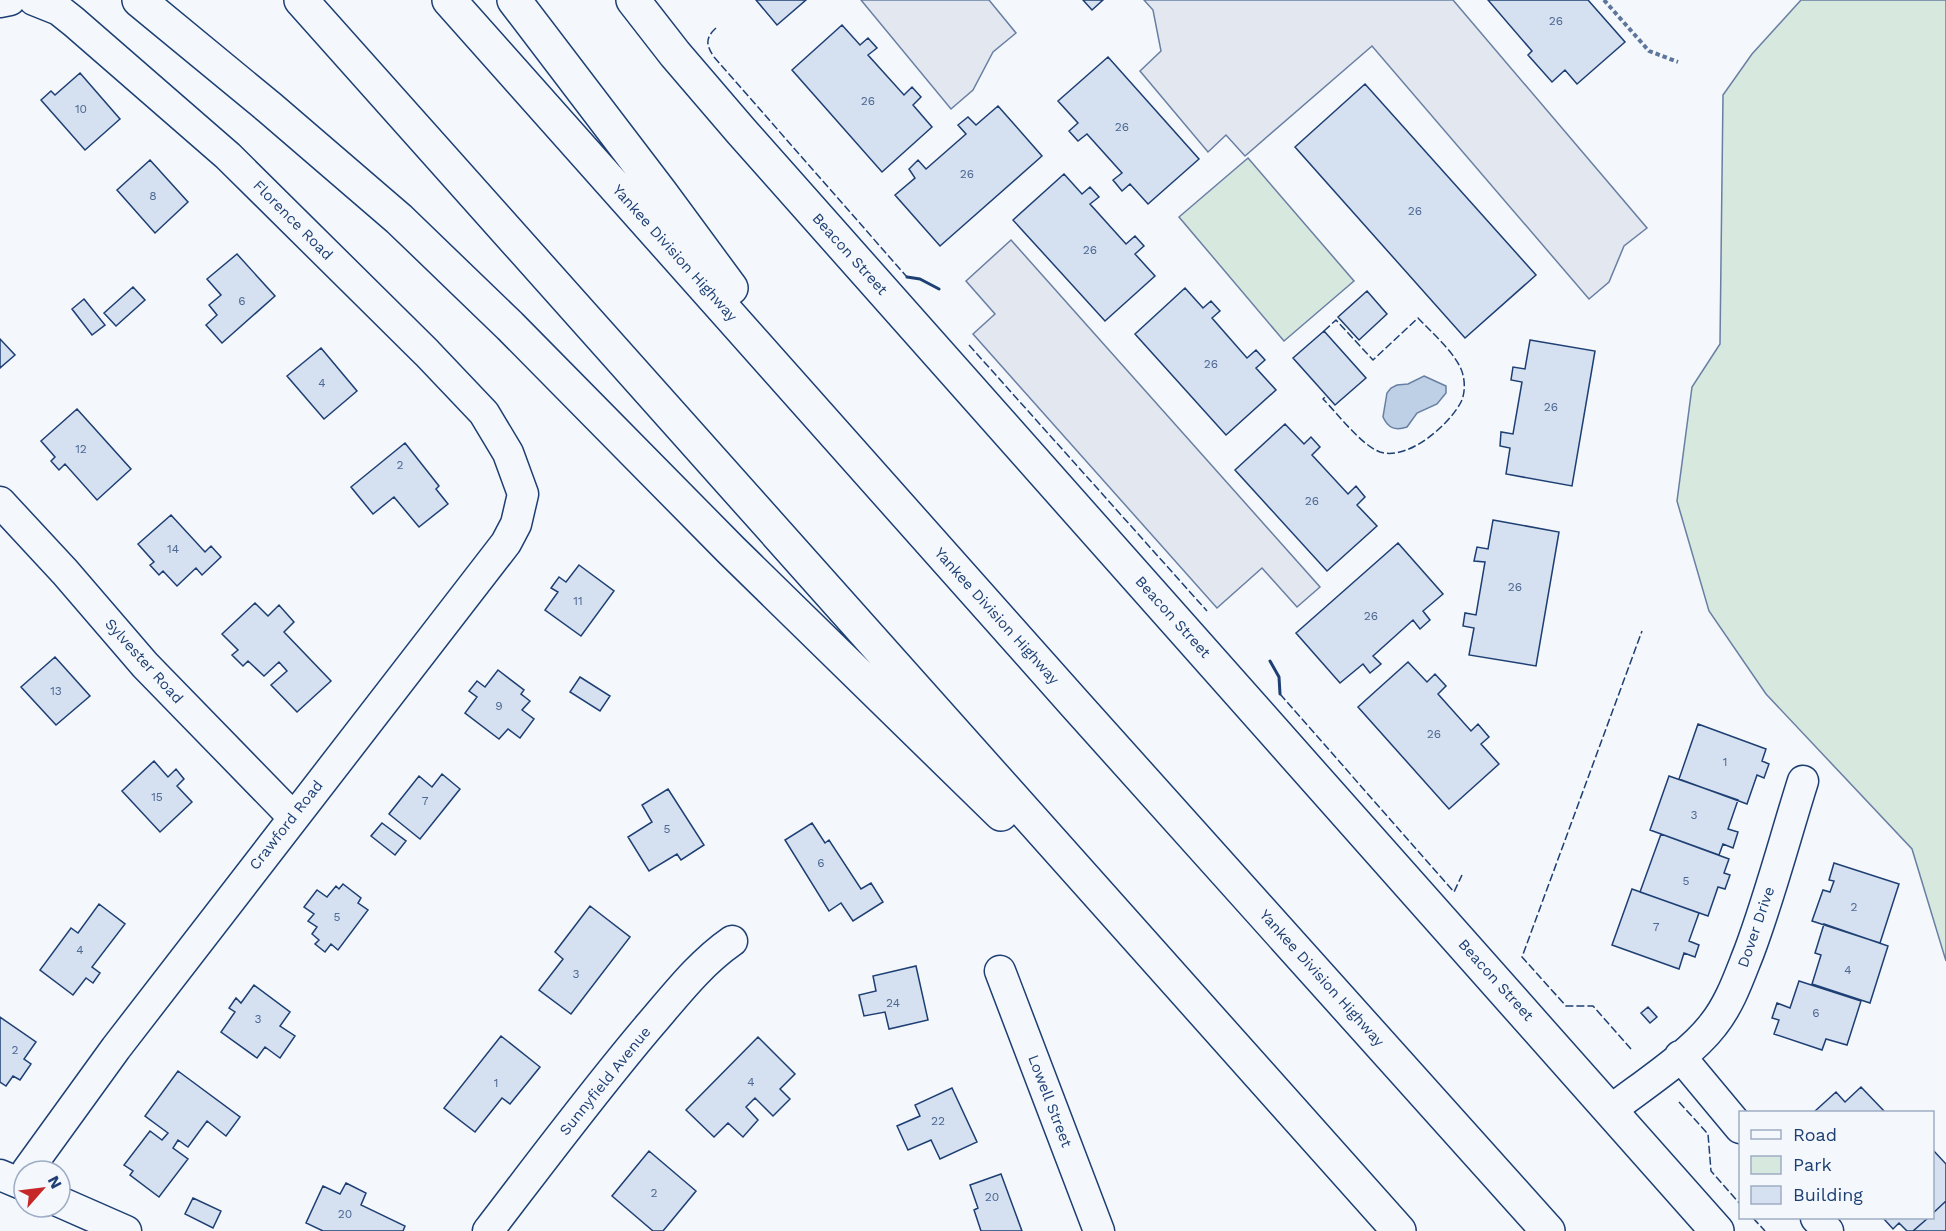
<svg xmlns="http://www.w3.org/2000/svg" width="1946" height="1231" font-family="'Work Sans',sans-serif">
  <rect width="100%" height="100%" fill="#f4f7fb"/>
  <path fill="#d7e8df" stroke="#687fa3" stroke-width="1.5" d="M1801,0H1946V961L1912,849L1766,694L1709,611L1677,501L1692,387L1720,344L1723,95L1752,54Z
    M1248,158L1354,281L1284,341L1179,217Z"/>
  <path fill="#e3e8f0" stroke="#687fa3" stroke-width="1.5" d="M861,0H989L1016,33L993,52L973,90L951,109Z
    M1144,0H1453L1647,228L1624,246L1609,282L1589,299L1372,46L1245,156L1226,135L1208,152L1140,71L1161,51L1153,10Z
    M1011,240L1320,587L1297,607L1262,568L1217,608L973,334L995,314L966,281Z"/>
  <path fill="#bed0e5" stroke="#687fa3" stroke-width="1.5" d="M1424,376L1446,386V393L1437,404L1417,413L1407,427C1395,431 1388,428 1383,417L1387,393L1391,388L1397,385L1408,384Z"/>
  <path fill="#d5e0f0" stroke="#1d3f73" stroke-width="1.5" d="M756,0H806L777,25Z
    M1083,0H1103L1092,10Z
    M1488,0H1588L1625,42L1577,84L1565,70L1552,82L1528,55L1532,51Z
    M842,25L860,45L868,38L877,48L868,55L904,95L912,87L921,97L913,105L932,127L882,172L792,70Z
    M1108,57L1199,159L1148,204L1130,184L1122,191L1113,180L1122,173L1087,134L1078,141L1069,131L1078,123L1058,101Z
    M80,73L120,119L85,150L41,100L51,91L55,95Z
    M1365,84L1536,275L1465,338L1295,147Z
    M998,106L1042,156L940,246L895,195L915,178L909,169L918,160L926,169L966,134L958,125L968,117L976,125Z
    M150,160L188,202L155,233L117,190Z
    M1064,174L1082,194L1090,187L1099,197L1090,204L1126,244L1135,236L1144,246L1135,254L1155,276L1105,321L1013,220Z
    M237,254L275,296L222,343L206,325L217,315L209,305L221,295L207,279Z
    M133,287L145,300L116,326L104,313Z
    M1185,288L1203,308L1211,301L1220,311L1212,318L1247,358L1256,350L1265,360L1256,368L1276,390L1226,435L1135,334Z
    M1367,291L1387,314L1359,340L1338,317Z
    M84,299L105,325L92,335L72,309Z
    M1324,331L1366,378L1335,405L1293,358Z
    M0,339L15,355L0,368Z
    M1530,340L1595,351L1572,486L1506,474L1510,448L1500,446L1501,432L1513,434L1522,382L1511,380L1513,367L1525,369Z
    M321,348L357,391L324,419L287,376Z
    M77,409L131,469L97,500L65,464L59,470L51,461L55,457L41,441Z
    M1285,424L1304,444L1311,437L1320,447L1312,455L1348,494L1356,486L1365,497L1357,505L1377,526L1327,571L1235,470Z
    M405,443L439,486L436,489L448,504L419,527L394,497L373,514L351,487Z
    M171,515L205,552L211,546L221,557L202,575L196,568L177,586L163,571L159,575L150,565L154,562L138,544Z
    M1493,520L1559,532L1536,666L1469,655L1474,628L1463,626L1465,613L1476,615L1485,562L1474,561L1477,547L1488,549Z
    M1398,543L1443,594L1423,611L1430,620L1420,629L1413,620L1373,656L1381,664L1370,673L1363,664L1340,683L1296,633Z
    M579,565L614,591L581,636L545,610L558,592L551,588L559,577L566,582Z
    M255,603L268,616L279,605L294,622L284,632L331,681L297,712L271,685L287,671L279,662L264,676L248,661L243,666L232,655L238,650L222,634Z
    M55,657L90,696L56,725L21,687Z
    M1408,662L1427,682L1435,674L1446,686L1438,694L1471,731L1478,724L1489,737L1481,744L1499,764L1449,809L1358,707Z
    M498,670L524,690L521,694L530,701L522,710L534,719L520,738L508,729L499,739L465,713L477,697L469,691L477,681L485,687Z
    M580,677L610,696L600,711L570,692Z
    M1698,724L1766,749L1762,761L1769,764L1764,778L1757,775L1747,804L1679,779Z
    M154,761L168,777L176,769L184,779L177,786L192,802L160,832L122,791Z
    M442,774L460,789L420,839L389,814L419,776L432,787Z
    M1669,776L1738,800L1728,829L1738,832L1733,848L1723,844L1719,855L1650,830Z
    M668,789L704,845L681,860L677,854L649,871L628,837L652,822L642,805Z
    M382,823L406,841L395,855L371,836Z
    M812,823L825,843L829,840L861,889L871,883L883,902L853,921L841,903L829,911L785,840Z
    M1661,834L1729,859L1724,873L1730,875L1725,889L1718,887L1708,916L1640,892Z
    M1834,863L1899,884L1880,943L1812,921L1823,890L1830,892L1834,881L1829,880Z
    M343,884L361,898L358,903L368,910L338,950L331,944L325,952L315,944L319,940L312,934L317,927L308,921L314,914L304,907L317,890L327,897L336,886L339,889Z
    M1632,889L1699,913L1689,941L1699,945L1695,957L1684,953L1679,969L1612,945Z
    M99,904L125,924L92,967L100,973L93,983L86,978L73,995L40,970L71,928L78,933Z
    M590,906L630,937L571,1014L539,990L563,959L555,952Z
    M1824,924L1888,946L1870,1003L1812,984L1821,955L1815,953Z
    M916,966L928,1020L889,1029L885,1012L864,1016L859,995L876,991L873,976Z
    M1799,981L1861,1001L1847,1045L1826,1039L1822,1050L1774,1034L1779,1020L1772,1018L1777,1003L1790,1008Z
    M254,985L290,1012L280,1026L295,1036L280,1058L265,1047L257,1058L221,1032L235,1012L229,1008L236,998L241,1003Z
    M1648,1007L1657,1017L1650,1023L1641,1013Z
    M0,1017L36,1042L24,1059L31,1064L20,1080L13,1076L6,1086L0,1082Z
    M501,1036L540,1067L510,1104L502,1098L475,1132L444,1108Z
    M758,1037L795,1074L780,1089L790,1099L773,1116L755,1098L746,1107L758,1120L743,1137L728,1123L714,1137L686,1110Z
    M178,1071L240,1117L226,1136L207,1121L188,1147L178,1140L173,1148L188,1159L159,1197L130,1175L133,1171L124,1165L150,1131L162,1140L168,1133L145,1116Z
    M1861,1087L1885,1112H1814L1836,1092L1845,1102Z
    M952,1088L977,1142L940,1159L931,1140L908,1150L897,1126L920,1116L915,1105Z
    M1933,1150L1946,1164V1201L1932,1214Z
    M649,1151L696,1191L663,1231H653L612,1196Z
    M1001,1174L1022,1231H981L974,1210L978,1208L970,1185Z
    M346,1183L366,1193L361,1205L405,1226L403,1231H323L306,1223L323,1186L340,1194Z
    M193,1198L221,1211L213,1228L185,1214Z
    M1946,1201V1231H1913L1928,1218H1932V1214Z
    M1886,1218H1928L1913,1231H1907L1899,1223L1893,1229L1884,1219Z"/>
  <g fill="none" stroke-linecap="round" stroke-linejoin="round">
    <g stroke="#1d3f73" stroke-width="33">
      <path id="street" d="M0,2L10,0
        M0,502L65,572L145,665L293,817
        M1000,971L1099,1231
        M1680,1056L1740,1128
        M1611,1110C1642,1086 1690,1055 1713,1025C1730,1004 1739,977 1749,952C1770,896 1785,838 1803,781
        M27,1171L116,1048L506,543L516,524L523,494L508,453L484,413L427,353L228,156L74,22L59,10L34,0
        M0,1175L24,1185
        M60,1202L126,1231
        M1816,1218L1828,1231
        M488,1231C541,1162 593,1092 649,1026C675,996 699,964 732,941"/>
    </g>
    <g stroke="#1d3f73" stroke-width="36">
      <path id="secondary" d="M633,0L675,54L741,131L1717,1231"/>
    </g>
    <g stroke="#1d3f73" stroke-width="36">
      <path id="highway" d="M139,0L270,108L399,219L510,326L731,550L1001,814
        M301,0L1399,1231
        M449,0L1076,705L1548,1231
        M514,0L661,193L731,288"/>
    </g>
    <path stroke="#5e769c" stroke-width="4" stroke-dasharray="4.5 3" stroke-linecap="butt" d="M1604,0L1649,51L1678,62"/>
    <use href="#street" stroke="#f4f7fb" stroke-width="30"/>
    <use href="#secondary" stroke="#f4f7fb" stroke-width="33"/>
    <use href="#highway" stroke="#f4f7fb" stroke-width="33"/>
    <path stroke="#1d3f73" stroke-width="1.5" stroke-dasharray="8 3" stroke-linecap="butt" d="M716,28C705,38 706,45 714,57L907,277
      M1324,331L1336,320L1373,360L1418,318C1431,332 1459,356 1463,375C1465,383 1465,394 1461,402C1449,425 1408,461 1380,452C1361,445 1338,414 1323,399L1326,396
      M969,345L1207,611
      M1280,694L1454,892L1462,875
      M1631,1049L1593,1006H1566L1522,957L1642,631
      M1679,1102L1708,1134L1711,1171L1740,1204
      M1753,1218L1765,1231"/>
    <path stroke="#1d3f73" stroke-width="3" d="M907,277L920,279L939,289
      M1270,661L1279,677L1280,694"/>
  </g>
  <g text-anchor="middle" stroke-width="4.5" stroke-linejoin="round" paint-order="stroke">
    <g font-size="12" fill="#4b6792">
      <text x="1556" y="25">26</text>
      <text x="868" y="105">26</text>
      <text x="81" y="113">10</text>
      <text x="1122" y="131">26</text>
      <text x="967" y="178">26</text>
      <text x="153" y="200">8</text>
      <text x="1415" y="215">26</text>
      <text x="1090" y="254">26</text>
      <text x="242" y="305">6</text>
      <text x="1211" y="368">26</text>
      <text x="322" y="387">4</text>
      <text x="1551" y="411">26</text>
      <text x="81" y="453">12</text>
      <text x="400" y="469">2</text>
      <text x="1312" y="505">26</text>
      <text x="173" y="553">14</text>
      <text x="1515" y="591">26</text>
      <text x="578" y="605">11</text>
      <text x="1371" y="620">26</text>
      <text x="56" y="695">13</text>
      <text x="499" y="710">9</text>
      <text x="1434" y="738">26</text>
      <text x="1725" y="766">1</text>
      <text x="157" y="801">15</text>
      <text x="425" y="805">7</text>
      <text x="1694" y="819">3</text>
      <text x="667" y="833">5</text>
      <text x="821" y="867">6</text>
      <text x="1686" y="885">5</text>
      <text x="1854" y="911">2</text>
      <text x="337" y="921">5</text>
      <text x="1656" y="931">7</text>
      <text x="80" y="954">4</text>
      <text x="1848" y="974">4</text>
      <text x="576" y="978">3</text>
      <text x="893" y="1007">24</text>
      <text x="1816" y="1017">6</text>
      <text x="258" y="1023">3</text>
      <text x="15" y="1054">2</text>
      <text x="751" y="1086">4</text>
      <text x="496" y="1087">1</text>
      <text x="938" y="1125">22</text>
      <text x="654" y="1197">2</text>
      <text x="992" y="1201">20</text>
      <text x="345" y="1218">20</text>
    </g>
    <g font-size="15" fill="#1d3f73" stroke="#f4f7fb">
      <text transform="translate(293 220) rotate(45)" y="5">Florence Road</text>
      <text transform="translate(675 253) rotate(48)" y="5">Yankee Division Highway</text>
      <text transform="translate(850 254) rotate(48)" y="5">Beacon Street</text>
      <text transform="translate(997 616) rotate(48)" y="5">Yankee Division Highway</text>
      <text transform="translate(1173 617) rotate(48)" y="5">Beacon Street</text>
      <text transform="translate(144 661) rotate(48)" y="5">Sylvester Road</text>
      <text transform="translate(286 825) rotate(-52)" y="5">Crawford Road</text>
      <text transform="translate(1756 927) rotate(-71)" y="5">Dover Drive</text>
      <text transform="translate(1322 978) rotate(48)" y="5">Yankee Division Highway</text>
      <text transform="translate(1496 980) rotate(48)" y="5">Beacon Street</text>
      <text transform="translate(605 1081) rotate(-51)" y="5">Sunnyfield Avenue</text>
      <text transform="translate(1050 1101) rotate(69)" y="5">Lowell Street</text>
    </g>
  </g>
  <rect x="1739" y="1111" width="195" height="108" fill="#f4f7fb" stroke="#9eadc5" stroke-width="1.5"/>
  <rect x="1751" y="1130" width="30" height="9" fill="#f4f7fb" stroke="#9eadc5" stroke-width="1.5"/>
  <text x="1793" y="1141" font-size="18" fill="#1d3f73">Road</text>
  <rect x="1751" y="1156" width="30" height="18" fill="#d7e8df" stroke="#9eadc5" stroke-width="1.5"/>
  <text x="1793" y="1171" font-size="18" fill="#1d3f73">Park</text>
  <rect x="1751" y="1186" width="30" height="18" fill="#d5e0f0" stroke="#9eadc5" stroke-width="1.5"/>
  <text x="1793" y="1201" font-size="18" fill="#1d3f73">Building</text>
  <g transform="translate(42 1189) rotate(62)"><circle r="28" fill="#f4f7fb" stroke="#9eadc5" stroke-width="1.5"/>
  <path d="M0-4.5L10 22L0 15L-10 22Z" fill="#c62828"/>
  <text y="-9" font-size="16" font-weight="bold" text-anchor="middle" fill="#1d3f73">N</text>
  </g>
</svg>
